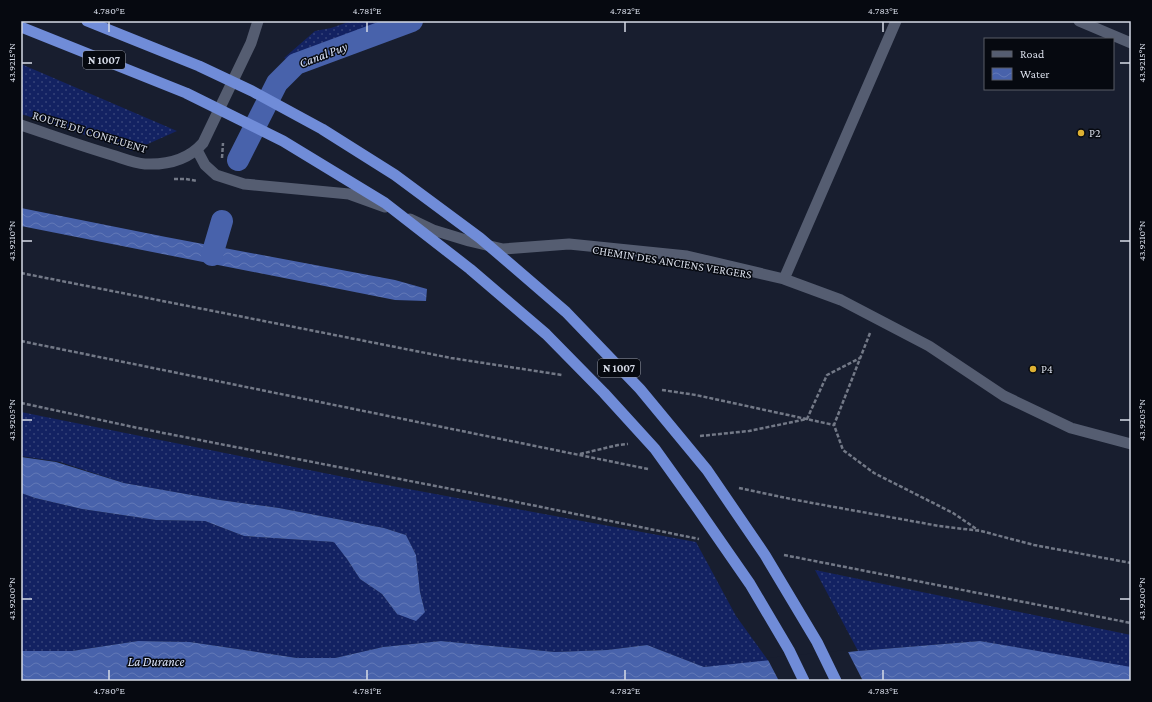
<svg xmlns="http://www.w3.org/2000/svg" width="1152" height="702" font-family="'Crimson Pro',serif">
  <defs>
    <pattern id="grass-dots" width="8" height="8" patternUnits="userSpaceOnUse"><rect width="8" height="8" fill="#132262"/><path d="M2 2h.1M6 6h.1" fill="none" stroke="#344278" stroke-width="1.8" stroke-linecap="round"/></pattern>
    <pattern id="water-waves" width="16" height="10" patternUnits="userSpaceOnUse"><rect width="16" height="10" fill="#4862ab"/><path d="M0 5q4-4 8 0t8 0" fill="none" stroke="#6278b7"/></pattern>
  </defs>
  <rect width="100%" height="100%" fill="#181e2f"/>
  <path fill="url(#grass-dots)" d="M351,21H390L289,60L284,58L315,31L331,28Z
    M21,64L177,131L132,151L50,123L21,114Z
    M21,412L354,479L696,542L736,616L770,663L704,667L647,645L607,650L555,652L441,641L383,647L335,658H297L190,642L138,641L72,651H21V493L35,498L82,509L156,520L205,521L244,536L335,542L347,559L360,579L382,594L397,614L425,612L420,592L416,555L406,535L384,528L279,508L220,500L124,483L60,462L21,456Z
    M815,570L1131,635V668L980,641L858,651Z"/>
  <path fill="url(#water-waves)" d="M21,208L166,237L395,280L427,289L426,301L395,300L21,226Z
    M21,457L56,462L124,483L220,500L279,508L384,528L406,535L416,555L420,592L425,612L416,621L397,614L382,594L360,579L347,559L334,542L244,536L205,521L156,520L82,509L35,498L21,493Z
    M138,641L190,642L297,658H335L383,647L441,641L555,652L607,650L647,645L704,667L858,651L980,641L1131,667V681H21V651H72Z"/>
  <path fill="#181e2f" d="M847,650L863,681H779L767,658Z"/>
  <g fill="none" stroke-linecap="round" stroke-linejoin="round">
    <path stroke="#4862ab" stroke-width="22" d="M238,160L277,83L296,64L412,21
      M212,255L222,221"/>
    <path stroke="#737987" stroke-width="2.5" stroke-dasharray="4 2" stroke-linecap="butt" d="M222,158L223,143
      M174,179H186L197,181
      M21,273L451,358L562,375
      M870,333L834,425L843,450L874,473L953,513L978,530
      M21,341L648,469
      M662,390L696,395L834,425
      M21,403L138,428L487,496L699,539
      M700,436L749,431L807,419L827,375L860,358
      M580,454L618,445L628,444
      M739,488L796,500L939,526L981,531L1034,545L1131,563
      M784,555L1131,623"/>
    <path stroke="#555d71" stroke-width="11" d="M1079,21L1131,43
      M197,150L205,165L216,175L244,184L349,194L385,207
      M410,219L433,230L469,241L503,249L569,244L687,256L784,279L841,300L929,346L1004,396L1071,428L1131,444
      M784,279L896,21"/>
    <path stroke="#555d71" stroke-width="11" d="M21,125C51,135 81,146 112,155C122,158 134,163 145,164C167,165 188,160 203,143L251,43L258,21"/>
    <path stroke="#708cd8" stroke-width="11" d="M87,21L199,66L252,91L322,129L395,175L480,238L566,312L640,389L707,470L765,555L817,642L836,681
      M21,27L186,93L283,141L385,203L470,269L546,334L604,393L655,449L698,509L750,584L789,650L804,681"/>
  </g>
  <path fill="none" stroke="#d5dae6" stroke-width="1.5" d="M109,22V32M367,22V32M625,22V32M883,22V32M22,63H32M1120,63H1130M22,241H32M1120,241H1130M22,420H32M1120,420H1130M22,599H32M1120,599H1130M109,670V680M367,670V680M625,670V680M883,670V680"/>
  <g fill="#deb133" stroke="#060910" stroke-width="1.5">
    <circle cx="1081" cy="133" r="4"/>
    <circle cx="1033" cy="369" r="4"/>
  </g>
  <g text-anchor="middle" stroke-width="3" stroke-linejoin="round" paint-order="stroke">
    <g fill="#060910" stroke="#979ba6" stroke-width="1">
      <rect x="83" y="51" width="42" height="18" rx="3"/>
      <rect x="598" y="359" width="42" height="18" rx="3"/>
    </g>
    <g font-size="11" font-weight="bold" fill="#d5dae6">
      <text x="104" y="64">N 1007</text>
      <text x="619" y="372">N 1007</text>
    </g>
    <g font-size="12" fill="#d5dae6" stroke="#060910">
      <text transform="translate(90 132) rotate(17)" y="4">ROUTE DU CONFLUENT</text>
      <text transform="translate(672 262) rotate(9)" y="4">CHEMIN DES ANCIENS VERGERS</text>
    </g>
    <g font-size="12" fill="#d5dae6" stroke="#060910" text-anchor="start">
      <text x="1089" y="137">P2</text>
      <text x="1041" y="373">P4</text>
    </g>
    <g font-size="13" font-style="italic" fill="#d9e1f6" stroke="#060910">
      <text transform="translate(323 54) rotate(-21)" y="5">Canal Puy</text>
      <text x="156" y="666">La Durance</text>
    </g>
  </g>
  <rect width="1152" height="702" fill="none" stroke="#060910" stroke-width="44"/>
  <rect x="984" y="38" width="130" height="52" fill="#060910" stroke="#595d66"/>
  <rect x="992" y="51" width="20" height="6" fill="#555d71" stroke="#595d66"/>
  <text x="1020" y="58" font-size="12" fill="#d5dae6">Road</text>
  <rect x="992" y="68" width="20" height="12" fill="url(#water-waves)" stroke="#595d66"/>
  <text x="1020" y="78" font-size="12" fill="#d5dae6">Water</text>
  <rect x="22" y="22" width="1108" height="658" fill="none" stroke="#d5dae6" stroke-width="1.5"/>
  <g font-size="10" text-anchor="middle" fill="#d5dae6">
    <text x="109" y="14">4.780°E</text>
    <text x="367" y="14">4.781°E</text>
    <text x="625" y="14">4.782°E</text>
    <text x="883" y="14">4.783°E</text>
    <text transform="translate(11 63) rotate(-90)" y="4">43.9215°N</text>
    <text transform="translate(1141 63) rotate(-90)" y="4">43.9215°N</text>
    <text transform="translate(11 241) rotate(-90)" y="4">43.9210°N</text>
    <text transform="translate(1141 241) rotate(-90)" y="4">43.9210°N</text>
    <text transform="translate(11 420) rotate(-90)" y="4">43.9205°N</text>
    <text transform="translate(1141 420) rotate(-90)" y="4">43.9205°N</text>
    <text transform="translate(11 599) rotate(-90)" y="4">43.9200°N</text>
    <text transform="translate(1141 599) rotate(-90)" y="4">43.9200°N</text>
    <text x="109" y="694">4.780°E</text>
    <text x="367" y="694">4.781°E</text>
    <text x="625" y="694">4.782°E</text>
    <text x="883" y="694">4.783°E</text>
  </g>
</svg>
